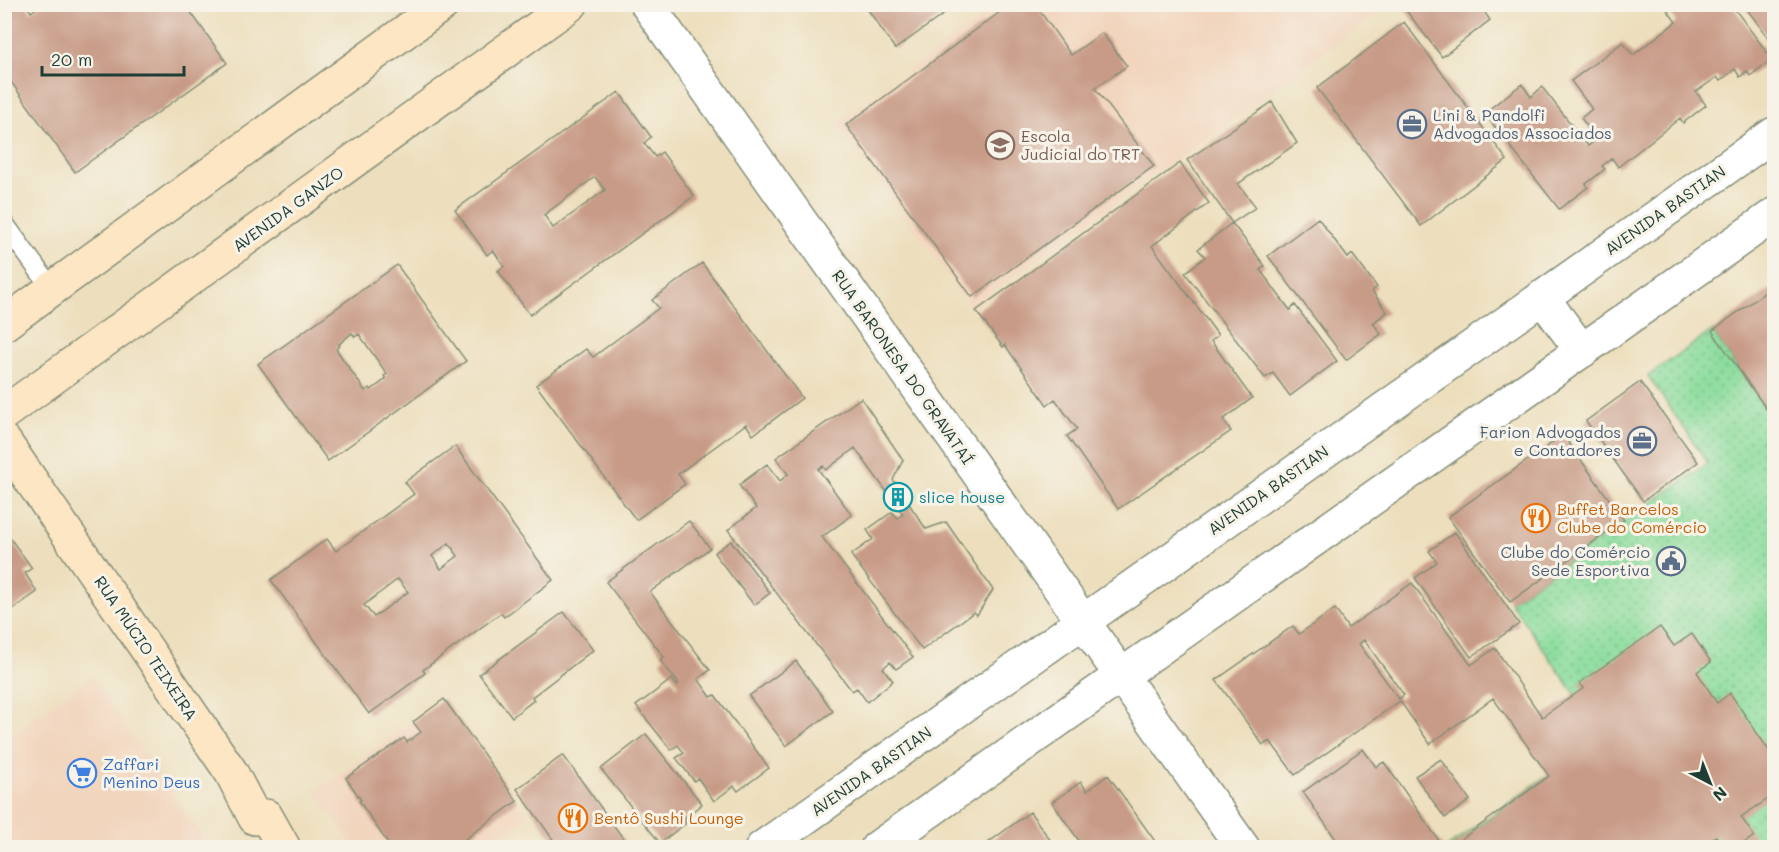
<svg xmlns="http://www.w3.org/2000/svg" width="1779" height="852" font-family="Mali,sans-serif">
  <defs>
    <pattern id="grass-dots" width="8" height="8" patternUnits="userSpaceOnUse" patternTransform="scale(1.5)"><rect width="8" height="8" fill="#8bdd9d"/><path d="M2 2h.1M6 6h.1" fill="none" stroke="#71b481" stroke-width="1.8" stroke-linecap="round"/></pattern>
  </defs>
  <rect width="100%" height="100%" fill="#f7f3e8"/>
  <filter id="ink" filterUnits="userSpaceOnUse"><feTurbulence type="fractalNoise" baseFrequency=".0167" numOctaves="2"/><feDisplacementMap in="SourceGraphic" scale="12" xChannelSelector="R" yChannelSelector="G"/><feConvolveMatrix kernelMatrix="1 2 1 2 8 2 1 2 1" color-interpolation-filters="sRGB"/></filter>
  <filter id="wash" filterUnits="userSpaceOnUse"><feTurbulence type="fractalNoise" baseFrequency=".008" numOctaves="4" result="noise"/><feDisplacementMap in="SourceGraphic" scale="24" xChannelSelector="R" yChannelSelector="G"/><feGaussianBlur stdDeviation="1.35" result="paint"/><feColorMatrix in="noise" values="0 0 0 0 0 0 0 0 0 0 0 0 0 0 0 0 0 1.4 0 .05"/><feComposite in="paint" operator="in"/></filter>
  <g filter="url(#wash)">
    <rect width="100%" height="100%" fill="#eddfbd"/>
    <path fill="#f2d5bd" d="M999,5H1389L971,308L837,123Z
      M91,676L182,807L211,847H5V739Z
      M444,699L528,817L485,847H354L315,792Z"/>
    <path fill="url(#grass-dots)" stroke="#558d68" stroke-width="1.5" d="M1712,331L1774,420V847L1446,848L1604,735L1510,602L1708,463L1648,376Z"/>
    <g id="blocks">
      <path fill="#c89b87" fill-rule="evenodd" d="M15,4H26L31,12L42,4H185L227,63L75,172L4,72V12Z
        M864,4H958L895,49Z
        M1011,4H1035L1071,55L1102,33L1127,66L1095,88L1154,166L972,297L846,125Z
        M1401,4H1479L1490,20L1442,57Z
        M1663,4H1731L1772,59L1750,76L1747,71L1740,77L1735,69L1720,81L1717,77L1696,92L1706,105L1683,123L1680,118L1618,167L1612,158L1602,166L1605,169L1586,184L1588,187L1559,209L1484,113L1522,84L1531,97L1542,87L1588,146L1597,139L1581,118L1592,109L1571,81L1623,42L1633,55L1676,22Z
        M1743,4H1774V43L1773,44Z
        M1404,22L1507,160L1421,226L1317,88Z
        M619,92L651,137L644,143L655,157L662,152L694,196L530,315L498,271L504,266L493,250L487,255L455,210ZM595,177L605,190L553,228L544,215Z
        M1272,102L1297,143L1238,184L1256,207L1232,223L1187,160Z
        M1180,163L1209,203L1152,246L1218,335L1211,341L1252,398L1223,420L1231,431L1118,509L1067,436L1077,429L1055,399L1047,405L1005,345L1003,347L976,311Z
        M1318,218L1348,258L1352,254L1377,287L1372,291L1387,312L1373,323L1381,334L1346,360L1268,256Z
        M1232,223L1265,266L1260,270L1290,310L1295,305L1337,361L1290,396L1273,373L1265,378L1185,273L1205,257L1198,249Z
        M702,263L802,398L753,435L746,424L678,474L685,484L636,520L536,385L586,349L593,357L659,308L652,300Z
        M397,265L466,361L328,461L258,364ZM352,333L355,337L359,334L387,374L384,376L386,379L371,390L369,388L365,391L336,349L340,345L339,344Z
        M1774,286V420L1712,331Z
        M1640,382L1698,462L1643,501L1586,421Z
        M861,398L903,460L893,480L926,529L946,522L993,590L977,615L974,612L922,650L851,555L873,539L867,530L892,512L898,518L903,514L855,448L826,470L823,466L818,469L852,515L822,537L913,657L896,669L890,662L883,668L893,681L867,702L857,688L852,691L728,530L756,508L739,485L767,464L780,481L788,474L776,458Z
        M1563,435L1624,520L1510,602L1448,517Z
        M455,446L553,580L504,617L501,613L423,670L425,673L369,714L271,580L327,539L336,551L414,494L405,482ZM449,543L458,556L441,569L432,556ZM398,579L408,592L374,617L364,605Z
        M689,521L710,548L650,592L710,670L698,679L711,697L715,695L769,768L738,791L734,786L714,801L698,778L694,781L676,758L684,753L678,745L671,750L636,706L672,679L677,686L679,684L660,660L664,657L606,582Z
        M4,530L32,568L25,573L37,592L4,615Z
        M1455,532L1519,624L1471,657L1415,578L1437,562L1429,551Z
        M731,541L770,593L754,605L714,553Z
        M1412,583L1471,665L1495,648L1542,717L1584,688L1579,683L1660,627L1674,646L1692,634L1711,662L1697,672L1717,703L1730,693L1774,758V795L1741,817L1754,836L1737,848H1724L1716,836L1699,848H1449L1549,776L1493,698L1430,744L1400,701L1295,775L1270,741L1263,745L1216,680L1293,626L1299,634L1335,609L1348,628ZM1364,640L1404,695L1399,699L1359,644Z
        M564,612L593,650L532,697L534,700L512,717L479,674Z
        M796,661L833,711L786,746L749,696Z
        M444,699L517,801L453,848H391L359,801L361,800L346,778L404,738L407,742L421,732L413,722Z
        M646,734L702,804L683,819L686,823L660,843L601,769Z
        M1363,749L1376,767L1384,762L1444,848H1342L1303,792Z
        M563,755L630,848H559L517,789Z
        M1441,759L1470,800L1445,818L1415,776Z
        M1108,775L1157,844L1152,848H1084L1052,802L1081,782L1087,791Z
        M1030,812L1056,848H981Z"/>
    </g>
  </g>
  <g filter="url(#ink)">
    <use href="#blocks" fill-opacity="0" stroke="#868e78" stroke-width="1.5"/>
    <g fill="none" stroke-linecap="round" stroke-linejoin="round">
      <g stroke="#868e78" stroke-width="21">
        <path id="lane" d="M4,5L5,4
          M4,223L52,289"/>
      </g>
      <g stroke="#868e78" stroke-width="36">
        <path id="street" d="M647,4L1243,848
          M1542,297L1582,351
          M762,848L1774,134
          M877,848L1774,215"/>
      </g>
      <g stroke="#868e78" stroke-width="36">
        <path id="secondary" d="M4,324L443,4
          M4,413L571,4
          M4,441L231,772L255,818L266,816L284,848"/>
      </g>
      <use href="#lane" stroke="#fff" stroke-width="18"/>
      <use href="#street" stroke="#fff" stroke-width="33"/>
      <use href="#secondary" stroke="#fce6c4" stroke-width="33"/>
    </g>
  </g>
  <defs>
    <g id="office-ring" transform="scale(1.5)"><circle r="9.5" fill="#f7f3e8" stroke="#5c6f8a" stroke-width="1.5"/><path d="M-6-3h4V-5.5h4V-3h4V5H-6ZM-1-4.5V-3h2v-1.5ZM-6 0V1H6V0Z" fill="#5c6f8a"/></g>
    <g id="university-ring" transform="scale(1.5)"><circle r="9.5" fill="#f7f3e8" stroke="#8d6e63" stroke-width="1.5"/><path d="M0-5L7-2L0 1L-7-2ZM-4 1L0 2.5L4 1V4Q0 6-4 4Z" fill="#8d6e63"/></g>
    <g id="building-ring" transform="scale(1.5)"><circle r="9.5" fill="#f7f3e8" stroke="#0f9aa8" stroke-width="1.5"/><path d="M-4-6H4V6H1V3H-1V6H-4ZM-2.5-4.3h1.7v1.8h-1.7ZM.8-4.3h1.7v1.8H.8ZM-2.5-1h1.7V.8h-1.7ZM.8-1h1.7V.8H.8Z" fill="#0f9aa8"/></g>
    <g id="restaurant-ring" transform="scale(1.5)"><circle r="9.5" fill="#f7f3e8" stroke="#e8710a" stroke-width="1.5"/><path d="M-5-6h1v4h1v-4h1v4h1v-4h1v5L-1.5 .5V6h-2V.5L-5-1ZM5-6V6H3V1.5H1.5Q1.5-4 5-6Z" fill="#e8710a"/></g>
    <g id="civic-ring" transform="scale(1.5)"><circle r="9.5" fill="#f7f3e8" stroke="#5c6f8a" stroke-width="1.5"/><path d="M-.6-6.5H3V-4.5H.6V-3L4-1V1h2V6H-6V1h2V-1L-.6-3ZM-1.2 2.5V6h2.4V2.5Z" fill="#5c6f8a"/></g>
    <g id="supermarket-ring" transform="scale(1.5)"><circle r="9.5" fill="#f7f3e8" stroke="#3f7fe0" stroke-width="1.5"/><path d="M-6-5.5h2.5l.6 2H6L4.5 2H-2.5L-4.4-4H-6ZM-1.5 3.2a1.3 1.3 0 1 0 .1 0ZM3 3.2a1.3 1.3 0 1 0 .1 0Z" fill="#3f7fe0"/></g>
  </defs>
  <g fill-rule="evenodd">
    <use href="#office-ring" x="1412" y="124"/>
    <use href="#university-ring" x="1000" y="145"/>
    <use href="#office-ring" x="1642" y="441"/>
    <use href="#building-ring" x="898" y="497"/>
    <use href="#restaurant-ring" x="1536" y="518"/>
    <use href="#civic-ring" x="1671" y="561"/>
    <use href="#supermarket-ring" x="82" y="773"/>
    <use href="#restaurant-ring" x="573" y="818"/>
  </g>
  <g text-anchor="middle" stroke-width="6" stroke-linejoin="round" paint-order="stroke">
    <g font-size="16" fill="#4e5e75" stroke="#f7f3e8" text-anchor="end">
      <text x="1433" y="121" text-anchor="start">Lini &amp; Pandolfi<tspan x="1433" dy="18">Advogados Associados</tspan></text>
      <text x="1621" y="438">Farion Advogados<tspan x="1621" dy="18">e Contadores</tspan></text>
      <text x="1650" y="558">Clube do Comércio<tspan x="1650" dy="18">Sede Esportiva</tspan></text>
    </g>
    <g font-size="16" fill="#785e54" stroke="#f7f3e8" text-anchor="start">
      <text x="1021" y="142">Escola<tspan x="1021" dy="18">Judicial do TRT</tspan></text>
    </g>
    <g font-size="16" fill="#1f3d34" stroke="#f7f3e8">
      <text transform="translate(288 209) rotate(-36)" y="6">AVENIDA GANZO</text>
      <text transform="translate(1665 210) rotate(-35)" y="6">AVENIDA BASTIAN</text>
      <text transform="translate(903 367) rotate(55)" y="6">RUA BARONESA DO GRAVATAÍ</text>
      <text transform="translate(1268 490) rotate(-35)" y="6">AVENIDA BASTIAN</text>
      <text transform="translate(146 648) rotate(56)" y="6">RUA MÚCIO TEIXEIRA</text>
      <text transform="translate(871 771) rotate(-35)" y="6">AVENIDA BASTIAN</text>
    </g>
    <g font-size="16" fill="#0d838f" stroke="#f7f3e8" text-anchor="start">
      <text x="919" y="503">slice house</text>
    </g>
    <g font-size="16" fill="#c56008" stroke="#f7f3e8" text-anchor="start">
      <text x="1557" y="515">Buffet Barcelos<tspan x="1557" dy="18">Clube do Comércio</tspan></text>
      <text x="594" y="824">Bentô Sushi Lounge</text>
    </g>
    <g font-size="16" fill="#366cbe" stroke="#f7f3e8" text-anchor="start">
      <text x="103" y="770">Zaffari<tspan x="103" dy="18">Menino Deus</tspan></text>
    </g>
  </g>
  <rect width="1779" height="852" fill="none" stroke="#f7f3e8" stroke-width="24"/>
  <g transform="translate(1710 783) rotate(138)" stroke="#f7f3e8" stroke-width="4.5" paint-order="stroke">
  <path d="M0-4.5L10 22L0 15L-10 22Z" fill="#1f3d34"/>
  <text y="-9" font-size="16" font-weight="bold" text-anchor="middle" fill="#1f3d34">N</text>
  </g>
  <path d="M42 66v9h142v-9" fill="none" stroke="#1f3d34" stroke-width="3"/>
  <text x="51" y="66" font-size="18" fill="#1f3d34" stroke="#f7f3e8" stroke-width="4.5" paint-order="stroke">20 m</text>
</svg>
